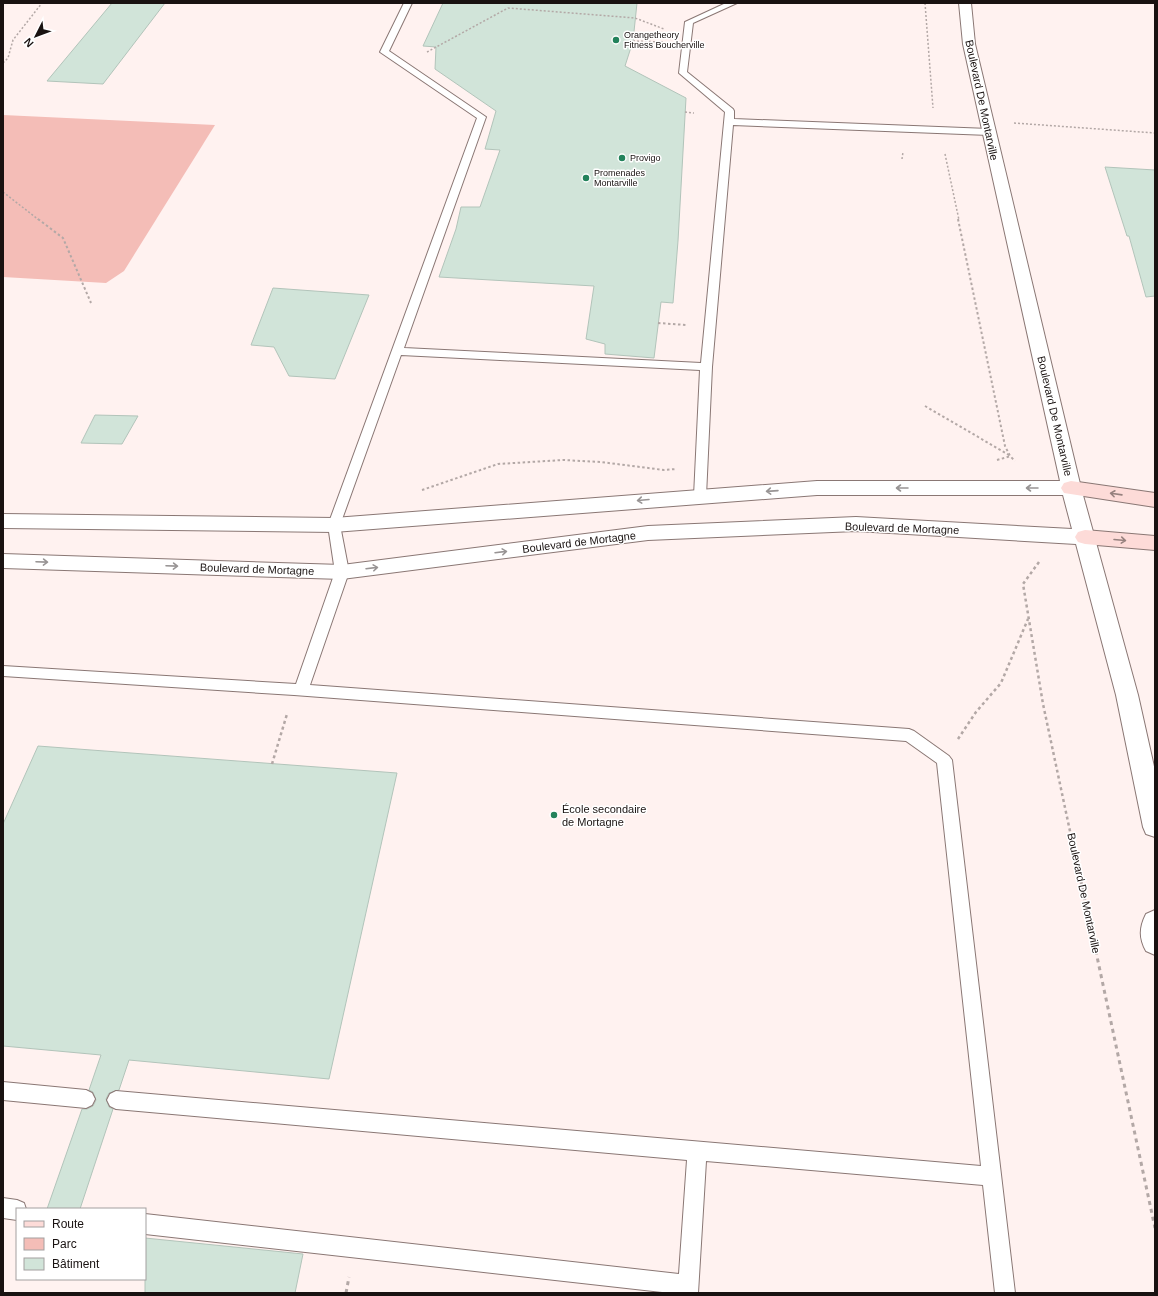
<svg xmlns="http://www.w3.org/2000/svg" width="1158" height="1296" font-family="Arial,sans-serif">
  <rect width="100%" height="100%" fill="#fff2f0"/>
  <path fill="#f4bdb7" d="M3,115L215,125L124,271L106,283L3,277Z"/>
  <path fill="#d1e4d9" stroke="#b2c4ba" d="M112,3H165L103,84L47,81Z
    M443,3H637L633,41L625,66L686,98L678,241L673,303L661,302L654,358L605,354V344L586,339L594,286L439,277L456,229L461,207H480L500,150L485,149L496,111L435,69L436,47L423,46Z
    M1105,167L1155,170V296L1146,297L1129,236H1127Z
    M273,288L369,295L335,379L289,376L274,347L251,345Z
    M95,415L138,416L122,444L81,443Z
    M38,746L397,773L329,1079L129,1060L119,1090L109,1093L106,1099L109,1107L113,1109L80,1209H47L82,1109H87L93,1106L96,1100L93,1092L89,1090L101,1055L3,1046V824Z
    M145,1238L303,1254L295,1293H145Z"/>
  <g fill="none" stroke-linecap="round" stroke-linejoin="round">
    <g stroke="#8a7774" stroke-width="2">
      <path id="service" d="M404,3H412L389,51L486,117L404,348L701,363L725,112L679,73L685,22L726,3H737L693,23L687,72L733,109L734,111V119L989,129L994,132L989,135L733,125L712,367L706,496L704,499L700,500L696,499L694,496L700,370L401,355L340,525L349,572L310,685L909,729L914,731L949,756L952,760L1015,1293H995L983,1185L706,1161L698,1293H671L145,1234V1214L679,1274L687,1160L116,1109L110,1106L107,1100L110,1094L116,1091L981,1166L937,763L906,741L294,695L3,676V666L296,684L335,572L328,525L477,118L380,52Z
        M3,1082L86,1090L92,1093L95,1099L92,1105L86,1108L3,1100Z
        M3,1198L17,1200L24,1203L26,1209H17V1220L3,1218Z"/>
    </g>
    <g stroke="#8a7774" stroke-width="2">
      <path id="tertiary" d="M959,3H971L975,44L1081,488L1138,695L1155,771V837L1146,834L1143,827L1116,695L1076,544L856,531L648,540L342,579L3,568V554L342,565L648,526L856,517L1072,529L1063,495H817L334,532L3,528V514L334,518L817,481H1060L963,44Z
        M1155,910V955L1146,951C1139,938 1139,928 1146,914Z"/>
    </g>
    <g stroke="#8a7774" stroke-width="2">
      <path id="secondary" d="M1071,481L1155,493V507L1064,493L1061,488L1064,483Z
        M1085,530L1155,536V550L1085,544L1078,542L1075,537L1078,532Z"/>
    </g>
    <path stroke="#b3a8a6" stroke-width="1.5" stroke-dasharray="2 2" stroke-linecap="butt" d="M925,3L933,108
      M633,41L664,42
      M427,52L508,8L635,18L664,29
      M3,63L8,58L13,40L42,3
      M685,112L694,113
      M1014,123L1155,133
      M945,154L959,220
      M902,159L903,152
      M3,192L39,220"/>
    <path stroke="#b3a8a6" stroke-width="2" stroke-dasharray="2.5 2.5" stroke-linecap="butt" d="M38,219L63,238L91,303
      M958,219L1005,446L1010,456L1015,461
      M658,323L686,325
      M925,406L1009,455
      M997,460L1011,456
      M422,490L498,464L563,460L601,462L664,470L676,469"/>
    <path stroke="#b3a8a6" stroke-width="2.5" stroke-dasharray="3 3" stroke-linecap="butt" d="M1039,562L1023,584L1043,704L1074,850
      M958,739L976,712L1001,683L1028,619
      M272,764L287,714"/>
    <path stroke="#b3a8a6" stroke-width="3" stroke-dasharray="4 4" stroke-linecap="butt" d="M1074,849L1155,1228
      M346,1293L349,1277"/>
    <use href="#service" fill="#fff" fill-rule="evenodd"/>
    <use href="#tertiary" fill="#fff" fill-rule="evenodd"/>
    <use href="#secondary" fill="#fddbd8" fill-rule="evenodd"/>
  </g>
  <defs><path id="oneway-shaft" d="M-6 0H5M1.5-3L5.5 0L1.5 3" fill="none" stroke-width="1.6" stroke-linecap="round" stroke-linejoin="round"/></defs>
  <g stroke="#989494">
    <use href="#oneway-shaft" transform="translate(902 488) rotate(-180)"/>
    <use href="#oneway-shaft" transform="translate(1032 488) rotate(180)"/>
    <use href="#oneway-shaft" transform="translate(772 491) rotate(176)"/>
    <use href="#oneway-shaft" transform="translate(643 500) rotate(175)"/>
    <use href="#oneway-shaft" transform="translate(501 552) rotate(-7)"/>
    <use href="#oneway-shaft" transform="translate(42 562) rotate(2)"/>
    <use href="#oneway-shaft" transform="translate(172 566) rotate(2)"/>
    <use href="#oneway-shaft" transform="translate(372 568) rotate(-7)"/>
  </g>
  <g stroke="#96817e">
    <use href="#oneway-shaft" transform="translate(1116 494) rotate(-172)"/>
    <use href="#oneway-shaft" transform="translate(1120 540) rotate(5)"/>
  </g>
  <g fill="#22825b" stroke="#fff" stroke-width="1.5">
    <circle cx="616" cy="40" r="4"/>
    <circle cx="622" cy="158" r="4"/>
    <circle cx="586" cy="178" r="4"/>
    <circle cx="554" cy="815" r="4"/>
  </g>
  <g text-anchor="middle" stroke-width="3" stroke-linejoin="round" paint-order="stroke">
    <g font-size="9" fill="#191211" stroke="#fff" text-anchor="start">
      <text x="624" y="38">Orangetheory<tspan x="624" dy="10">Fitness Boucherville</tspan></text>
      <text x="630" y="161">Provigo</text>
      <text x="594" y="176">Promenades<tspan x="594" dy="10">Montarville</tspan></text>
    </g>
    <g font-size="11" fill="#191211" stroke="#fff">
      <text transform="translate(982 100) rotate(78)" y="4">Boulevard De Montarville</text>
      <text transform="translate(1055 416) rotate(77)" y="4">Boulevard De Montarville</text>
      <text transform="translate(902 528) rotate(2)" y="4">Boulevard de Mortagne</text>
      <text transform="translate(579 542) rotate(-7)" y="4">Boulevard de Mortagne</text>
      <text transform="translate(257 569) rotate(2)" y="4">Boulevard de Mortagne</text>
      <text transform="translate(1084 893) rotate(78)" y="4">Boulevard De Montarville</text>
    </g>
    <g font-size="11" fill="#191211" stroke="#fff" text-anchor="start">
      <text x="562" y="813">École secondaire<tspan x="562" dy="13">de Mortagne</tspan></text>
    </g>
  </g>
  <rect width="1158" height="1296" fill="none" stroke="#191211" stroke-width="8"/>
  <rect x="16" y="1208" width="130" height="72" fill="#ffffff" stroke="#a3a0a0"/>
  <rect x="24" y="1221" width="20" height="6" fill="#fddbd8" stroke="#a3a0a0"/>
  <text x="52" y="1228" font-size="12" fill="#191211">Route</text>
  <rect x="24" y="1238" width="20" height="12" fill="#f4bdb7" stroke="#a3a0a0"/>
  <text x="52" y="1248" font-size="12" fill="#191211">Parc</text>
  <rect x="24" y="1258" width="20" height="12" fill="#d1e4d9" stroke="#a3a0a0"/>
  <text x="52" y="1268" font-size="12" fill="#191211">Bâtiment</text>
  <g transform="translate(36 36) rotate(228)" stroke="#ffffff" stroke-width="3" paint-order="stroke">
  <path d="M0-3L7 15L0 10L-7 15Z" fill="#191211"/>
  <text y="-6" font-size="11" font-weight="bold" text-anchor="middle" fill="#191211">N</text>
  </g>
</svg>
